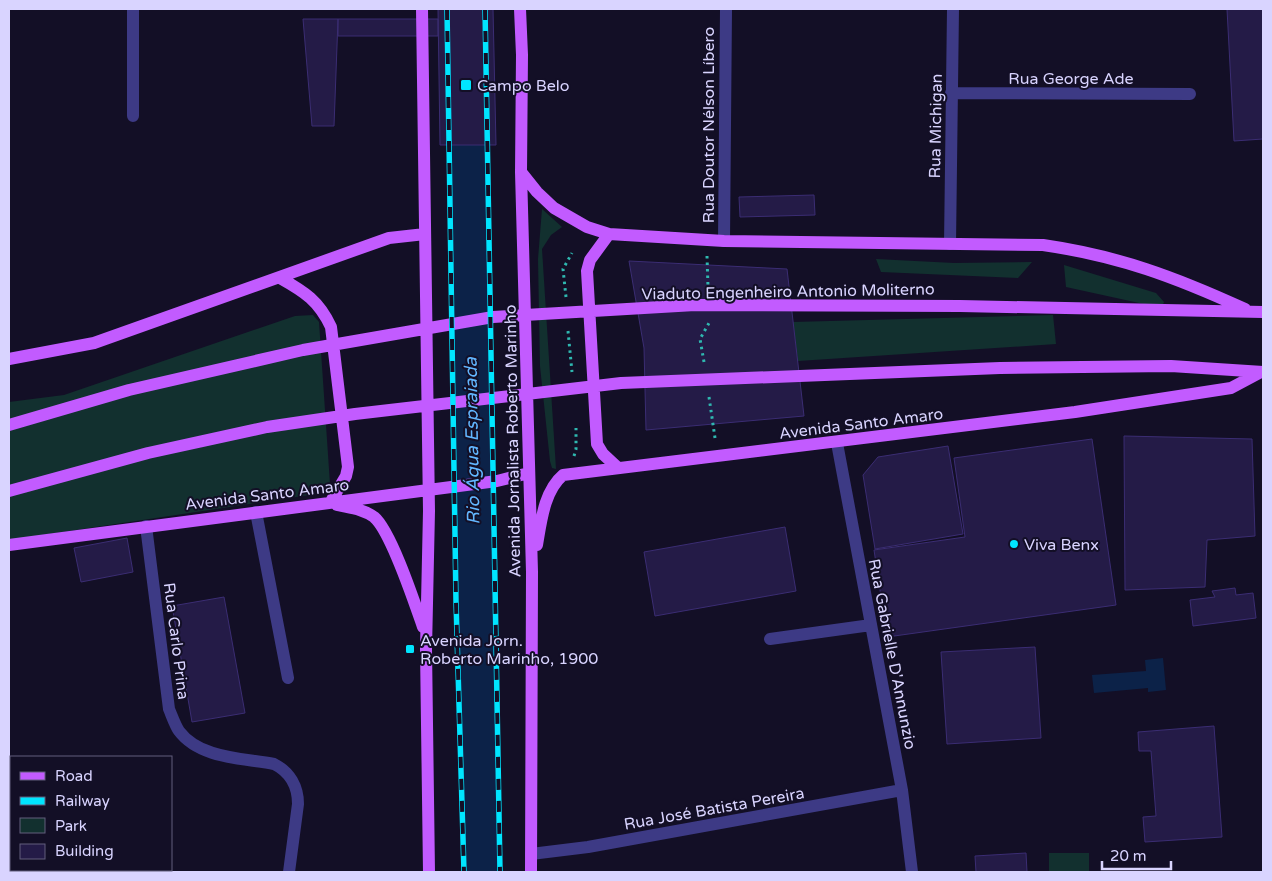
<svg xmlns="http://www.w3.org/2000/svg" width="1272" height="881" font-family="'Varela Round',sans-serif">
  <rect width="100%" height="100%" fill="#130f26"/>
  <path fill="#12302f" d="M542,209L562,227L551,235L542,249L556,469L552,468L550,461L540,366L538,259Z
    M876,259L954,263L1032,262L1018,278L881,272Z
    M1064,265L1156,293L1164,302L1162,308L1066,287Z
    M313,315L319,322L330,484L323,493L9,540V402L64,395L295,316Z
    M1053,315L1056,344L798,361L793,322Z
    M1049,853H1089V872H1049Z"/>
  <path fill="#0c2248" d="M1163,658L1166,690L1148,692V688L1094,693L1092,675L1146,671L1145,660Z"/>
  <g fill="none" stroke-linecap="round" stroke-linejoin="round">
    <path stroke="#0c2248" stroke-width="41" d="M467,9L475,639L482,872"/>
  </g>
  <path fill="#241b47" stroke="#3b2d73" d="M438,9H493L496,145H440Z
    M1227,9H1263V139L1234,141Z
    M303,19H338L334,126H312Z
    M338,19H438V36H338Z
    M814,195L815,215L740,217L739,197Z
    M629,261L787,269L804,416L646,430L644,348Z
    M1124,436L1252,439L1255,536L1207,540L1205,587L1125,590Z
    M1092,439L1116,605L887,637L874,550L965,537L954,458Z
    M948,446L963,534L875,549L863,475L878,457Z
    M785,527L796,591L655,616L644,552Z
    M127,538L133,572L81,582L74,548Z
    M1235,588L1236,595L1253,593L1256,618L1193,626L1190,600L1215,597L1212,591Z
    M224,597L245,713L192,722L172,606Z
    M1035,647L1041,738L947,744L941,652Z
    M1214,726L1222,837L1145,842L1143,817L1156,816L1151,751H1139L1138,732Z
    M1026,853L1027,872H976L975,856Z"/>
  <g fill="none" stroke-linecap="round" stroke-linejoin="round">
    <path stroke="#2fb8b0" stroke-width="3" stroke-dasharray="2.5 4" stroke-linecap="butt" d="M707,256L708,287
      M566,297L563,269L572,253
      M568,331L572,372
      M704,362L700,339L709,323
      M709,397L715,438
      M574,456L576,449V428"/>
    <path stroke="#3d3a85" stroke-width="12" d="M133,9V116
      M951,93L1190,94
      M724,241L726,9
      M950,244L953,9
      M837,443L902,790L912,872
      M256,512L288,678
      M146,526L169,709C172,716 175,725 179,731C200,759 243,758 274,764C290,772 298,787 298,804L289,872
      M770,639L871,625
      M531,854L588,847L902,790"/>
    <path stroke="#c25bff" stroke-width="12" d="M422,9L429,511L426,649L429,872
      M520,9L522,55L521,172L532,572L531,872
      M521,172L537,192L554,208L587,227L609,234L724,241L1043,245C1119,256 1175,277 1245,309
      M609,234L590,260L587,271L597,444L603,454L618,468
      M280,278C305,292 319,301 331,327L348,467L346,476L330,503
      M9,359L94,343L389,238L425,234
      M9,425L129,390L303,350L493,317L695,305L960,306L1263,312
      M9,491L148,453L267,427L355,414L621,383L1000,368L1171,366L1263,372
      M337,505C350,508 363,509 374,517C391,531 415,604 423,627
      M9,545L497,481L529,473
      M537,545C541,522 544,491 563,475L1075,412L1231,388L1261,372"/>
    <g stroke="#00e5ff" stroke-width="5.5">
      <path id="rail" d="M447,9L456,602L464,872
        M485,9L500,872"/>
    </g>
    <use href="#rail" stroke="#130f26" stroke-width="4" stroke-dasharray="11" stroke-linecap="butt"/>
  </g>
  <g fill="#00e5ff" stroke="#130f26" stroke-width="2">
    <rect x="460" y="79" width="12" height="12" rx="2.5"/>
    <circle cx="1014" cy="544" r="5"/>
    <rect x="405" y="644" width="10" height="10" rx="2.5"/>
  </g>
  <g text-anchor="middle" stroke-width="4" stroke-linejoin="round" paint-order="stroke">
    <g font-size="16" fill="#d9d4ff" stroke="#130f26">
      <text x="1071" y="84">Rua George Ade</text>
      <text transform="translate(708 125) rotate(-90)" y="6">Rua Doutor Nélson Líbero</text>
      <text transform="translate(935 126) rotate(-89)" y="6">Rua Michigan</text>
      <text transform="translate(788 291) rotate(-1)" y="6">Viaduto Engenheiro Antonio Moliterno</text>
      <text transform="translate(861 423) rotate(-7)" y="6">Avenida Santo Amaro</text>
      <text transform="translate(512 441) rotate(-91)" y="6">Avenida Jornalista Roberto Marinho</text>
      <text transform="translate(267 494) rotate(-7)" y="6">Avenida Santo Amaro</text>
      <text transform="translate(177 641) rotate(83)" y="6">Rua Carlo Prina</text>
      <text transform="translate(893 654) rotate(79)" y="6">Rua Gabrielle D'Annunzio</text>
      <text transform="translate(714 808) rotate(-10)" y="6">Rua José Batista Pereira</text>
    </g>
    <g font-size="16" fill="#d9d4ff" stroke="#130f26" text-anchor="start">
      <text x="477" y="91">Campo Belo</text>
      <text x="1024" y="550">Viva Benx</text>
      <text x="420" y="646">Avenida Jorn.<tspan x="420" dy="18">Roberto Marinho, 1900</tspan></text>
    </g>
    <g font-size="18" font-style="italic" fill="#62b6ff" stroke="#130f26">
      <text transform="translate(472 441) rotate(-91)" y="6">Rio Água Espraiada</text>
    </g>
  </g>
  <rect width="1272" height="881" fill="none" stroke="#d9d4ff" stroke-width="20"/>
  <rect x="10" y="756" width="162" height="115" fill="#130f26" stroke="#625e7d"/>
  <rect x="20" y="772" width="25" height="8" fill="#c25bff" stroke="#625e7d"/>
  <text x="55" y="781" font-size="15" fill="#d9d4ff">Road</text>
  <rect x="20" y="797" width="25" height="8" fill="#00e5ff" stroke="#625e7d"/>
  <text x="55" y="806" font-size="15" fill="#d9d4ff">Railway</text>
  <rect x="20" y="818" width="25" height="15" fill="#12302f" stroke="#625e7d"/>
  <text x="55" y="831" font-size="15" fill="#d9d4ff">Park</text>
  <rect x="20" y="844" width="25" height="15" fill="#241b47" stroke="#625e7d"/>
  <text x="55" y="856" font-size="15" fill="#d9d4ff">Building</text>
  <path d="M1102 861v8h69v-8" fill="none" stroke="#d9d4ff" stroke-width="2.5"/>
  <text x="1110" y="861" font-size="15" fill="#d9d4ff" stroke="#130f26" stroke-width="4" paint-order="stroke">20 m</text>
</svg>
